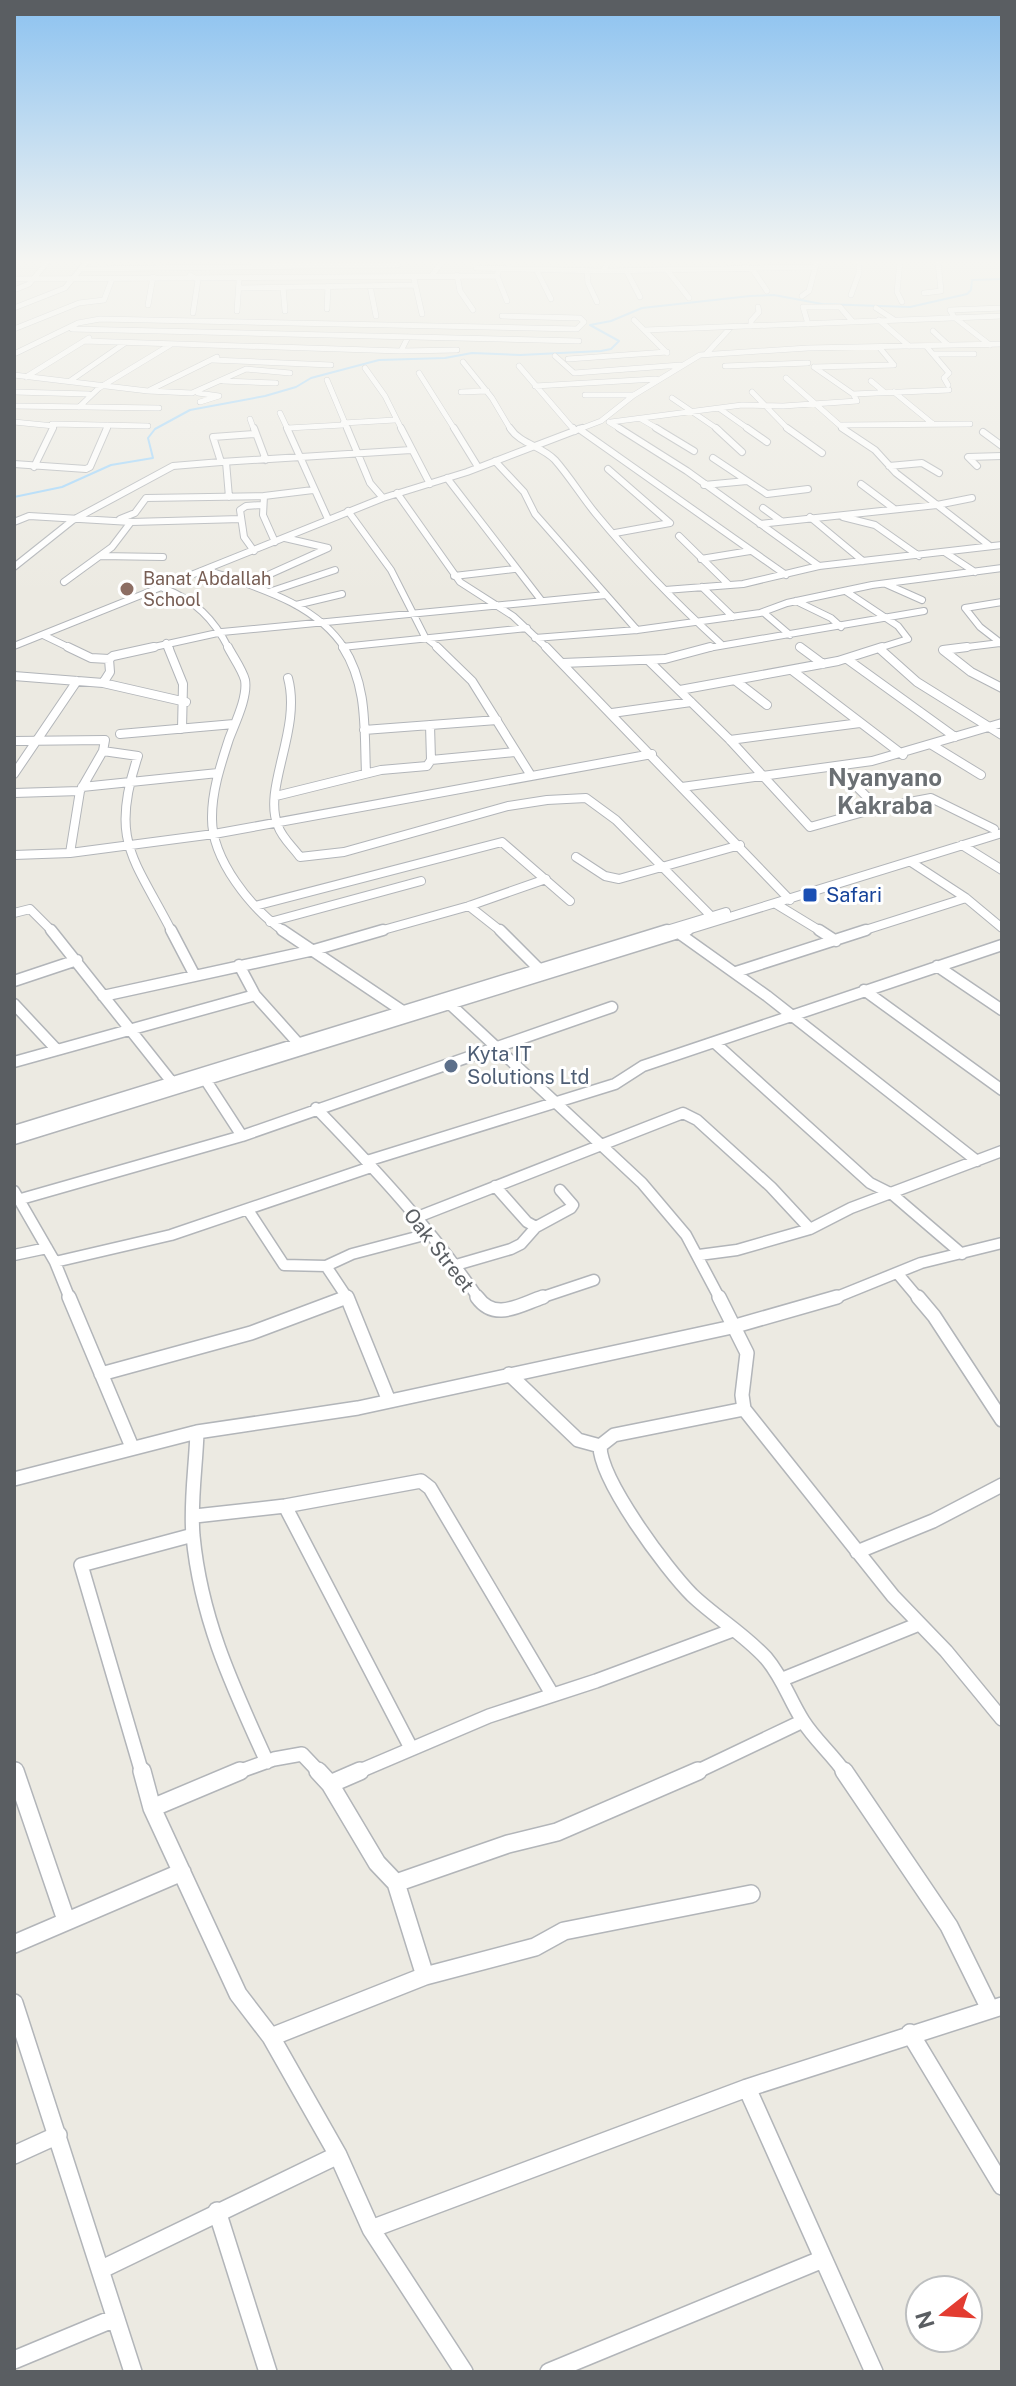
<svg xmlns="http://www.w3.org/2000/svg" width="1016" height="2386" font-family="'Public Sans',sans-serif">
  <rect width="100%" height="100%" fill="#eceae2"/>
  <g fill="none" stroke-linecap="round" stroke-linejoin="round">
    <path stroke="#a2d6fc" stroke-width="2" d="M14,497L62,487L111,465L153,458L148,438L155,429L190,410L265,396L296,387L311,378L379,360L445,358L472,353L520,355L601,351L611,349L619,341L590,325L611,321L642,308L750,296L774,295L822,304L910,307L967,294L971,290L972,280L1002,279"/>
    <g stroke="#b2b5b9" stroke-width="6">
      <path id="minor-far5" d="M884,260H992
        M900,261L897,292L902,302
        M744,267L753,270L767,291
        M476,268L603,271L610,260
        M83,269L398,265
        M499,269L497,276L507,301
        M536,269L551,299
        M667,270L689,298
        M587,271L588,283L597,302
        M603,271L816,267
        M627,272L640,297
        M190,275L198,280L193,313
        M432,275L444,260
        M457,275L460,291L473,310
        M14,279L497,276
        M414,279L422,314
        M370,286L376,316
        M283,287L285,311
        M239,288L414,285
        M14,290L29,284L49,260
        M924,293L941,291L938,262
        M851,295L859,273V260
        M802,296L809,291L817,261
        M148,305L153,277
        M14,308L65,288L88,260
        M876,308L893,319
        M327,309L328,286
        M237,311L239,281
        M634,320L667,353
        M879,320L909,346
        M808,324L803,307H840L852,321
        M751,326V321L759,312L758,307
        M14,329L79,303L104,300L112,279
        M72,329L579,341
        M645,330L1002,316
        M933,331L948,345
        M84,341L401,351L408,337
        M990,345L954,317L950,310L1002,308
        M926,346L949,373L944,378L948,385
        M401,351L457,350
        M14,354L78,323L100,319L577,329L584,322L580,318L502,316
        M706,354L731,327
        M933,354H974
        M555,356L574,373L681,365
        M568,359L667,352
        M212,360L331,365
        M463,362L492,398L511,430
        M519,366L574,430
        M725,366L808,363
        M814,367L894,365L879,347
        M814,367L853,394
        M365,368L385,396L402,430
        M419,373L455,430
        M14,375L148,391L192,393L246,369L290,373
        M26,377L89,338
        M786,378L845,430
        M327,380L348,430
        M70,381L125,343
        M223,381L276,383
        M871,381L884,392
        M535,386L656,379
        M150,390L217,357
        M14,392L89,394
        M461,392L487,391
        M752,392L789,430
        M894,392L933,424
        M198,393L219,396L200,402
        M585,395H633
        M672,398L719,430
        M14,406L159,408
        M79,407L99,388L170,345
        M720,409L750,430
        M280,413L288,430
        M250,419L254,430
        M641,419L660,430
        M14,422L54,426L52,430
        M609,422L622,430
        M611,422L742,405L783,406L857,401L853,394L949,390
        M343,423L395,420
        M52,424L148,426
        M840,425L970,424
        M288,428L343,425
        M106,430L108,425
        M577,430L601,421L634,395L700,355L808,348L1002,344"/>
    </g>
    <g stroke="#b2b5b9" stroke-width="8">
      <path id="minor-far4" d="M254,428L266,460
        M287,428L328,519
        M347,428L370,483L383,498
        M401,428L430,484
        M454,428L478,467
        M510,428C520,444 542,446 555,460C570,477 582,497 596,514C634,560 677,604 721,644
        M573,428L575,431
        M619,428L687,471L819,566
        M656,428L694,451
        M716,428L742,452
        M747,428L767,442
        M787,428L822,453
        M842,428L875,450L896,473L990,546
        M579,429L786,575
        M983,432L1002,446
        M254,434L213,437L221,462L411,450
        M713,458L767,494L808,489
        M495,461L524,492L535,514L637,630
        M226,462L229,497
        M14,464L86,469L90,467L107,428
        M889,466L922,463L939,473
        M977,466L968,457L1002,456
        M34,467L53,428
        M608,469L670,523L615,533
        M447,478L541,600
        M861,484L893,508
        M704,485L747,481
        M397,493L460,582L513,616L548,649
        M763,508L781,521
        M348,511L391,570L425,637L440,649
        M810,517L863,561
        M843,517L875,525L919,556
        M120,519L135,513L146,498L264,496
        M14,522L29,516L131,522L241,519
        M760,524L937,505L972,498
        M679,536L729,585
        M275,542L263,515L264,496L313,490
        M254,551L244,537L240,510L246,506L261,505
        M946,553L975,572
        M100,556L163,557
        M701,559L750,551
        M14,567L73,520L173,466L221,462
        M207,570C256,587 316,603 345,649
        M454,576L514,569
        M64,582L112,547L131,522
        M248,584L328,548L285,538
        M886,584L922,600
        M702,587L733,617
        M163,588C195,600 214,619 229,649
        M665,590L743,584L819,566L1002,545
        M269,592L335,570
        M847,592L898,626L908,639L876,649
        M796,601L831,618L841,627
        M1002,602L965,608L980,627L1002,644
        M296,605L342,594
        M763,612L790,635
        M43,635L72,649
        M535,638L637,630L760,613L787,603L872,585L1002,568
        M166,643L170,649
        M14,646L383,498L467,472L582,428
        M342,647L527,628
        M800,647L803,649
        M145,649L222,632L606,595
        M702,649L924,611
        M951,649L1000,643"/>
    </g>
    <g stroke="#b2b5b9" stroke-width="10">
      <path id="minor-far3" d="M68,647L91,658L109,659
        M168,647L183,684L182,729
        M228,647C233,657 242,669 245,680C248,697 235,723 229,739C221,764 212,790 212,817C211,859 252,910 285,932
        M343,647C368,686 364,729 366,773
        M437,647L472,681L530,774
        M546,647L790,900
        M800,647L823,664
        M967,647L943,650L971,672L1002,688
        M880,649L917,682L1002,735
        M847,659L955,737
        M648,660L730,740L810,827L878,808L931,798L994,829
        M562,663L665,659L710,647
        M793,671L903,755
        M14,676L103,683L186,702
        M288,678C302,730 262,788 278,826C282,838 293,847 300,857L344,852L508,806L547,800L586,798L616,820L711,916
        M736,681L767,705
        M103,683L110,672L109,659L113,656L154,647
        M680,690L838,661L882,647
        M612,713L691,702
        M430,725L431,760
        M364,730L497,720
        M120,734L234,724
        M730,740L860,723
        M14,741L105,740L103,751L80,791L70,853
        M932,745L981,775
        M103,751L138,756C109,841 134,858 172,932
        M837,767L878,808
        M14,774L77,681
        M82,787L218,773
        M682,787L872,761L1002,723
        M14,793L80,791
        M276,796L381,770L427,766L431,760L515,752
        M962,845L1002,870
        M14,855L70,853L214,834L652,754
        M576,857L605,876L619,879L740,845
        M911,862L966,898L1002,928
        M776,904L822,932
        M255,906L502,842L570,901
        M469,906L502,932
        M14,913L30,909L53,932
        M270,922L421,881
        M376,932L469,906L546,879
        M660,932L726,912
        M681,932L1002,833
        M859,932L966,898"/>
    </g>
    <g stroke="#b2b5b9" stroke-width="13">
      <path id="minor-far2" d="M51,930L171,1081
        M171,930L194,974
        M282,930L401,1010
        M500,930L539,969
        M819,930L836,941
        M680,934L767,996L977,1161
        M239,965L255,995L297,1042
        M937,966L1002,1010
        M736,972L866,930
        M14,981L77,960
        M864,990L1002,1090
        M103,996L314,950L383,930
        M14,1004L57,1050
        M451,1005L642,1183L686,1235L720,1299
        M715,1043L870,1183L892,1194L962,1254
        M14,1062L255,995
        M205,1079L242,1136
        M316,1108C374,1168 432,1230 479,1299
        M14,1131L667,930
        M14,1139L688,930
        M367,1161L615,1084L643,1066L1002,945
        M495,1186L527,1222L536,1227
        M14,1191L55,1262L70,1299
        M21,1199L242,1136L612,1007
        M248,1210L284,1265L326,1266L348,1299
        M415,1218L683,1113L697,1120L771,1187L810,1229
        M14,1255L47,1248
        M699,1255L737,1250L810,1229L851,1208L1002,1151
        M55,1262L171,1235L371,1167
        M456,1265L511,1249L521,1244L536,1227L571,1208L573,1205L560,1190
        M326,1266L352,1254L428,1234
        M898,1274L919,1299
        M342,1299L347,1297
        M537,1299L594,1280
        M832,1299L921,1263L1002,1243"/>
    </g>
    <g stroke="#b2b5b9" stroke-width="16">
      <path id="minor-far1" d="M69,1297L132,1447
        M347,1297L389,1401
        M477,1297C495,1322 519,1305 543,1297
        M719,1297L747,1353L742,1395L744,1409L893,1596L946,1651L1002,1719
        M918,1297L934,1316L1002,1420
        M101,1374L251,1333L347,1297
        M509,1374L578,1440L600,1446
        M744,1409L614,1435L600,1446C600,1480 666,1569 692,1595C715,1617 744,1634 766,1658C783,1678 789,1699 803,1721C815,1740 833,1755 845,1773
        M197,1432C196,1466 190,1502 193,1536C201,1620 233,1687 267,1762
        M14,1479L197,1432L358,1408L732,1327L837,1297
        M285,1506L411,1748
        M195,1516L285,1506L421,1481L430,1488L552,1694
        M857,1552L933,1521L1002,1485
        M783,1679L919,1624
        M14,1769L15,1773
        M142,1773L81,1565L193,1535
        M235,1773L274,1759L302,1754L320,1773
        M355,1773L489,1716L596,1681L733,1630
        M694,1773L803,1721"/>
    </g>
    <g stroke="#b2b5b9" stroke-width="20">
      <path id="minor" d="M15,1771L66,1920
        M142,1771L152,1808L238,1994L271,2037L338,2155L371,2229L464,2372
        M318,1771L330,1784L377,1863L396,1883L425,1976
        M844,1771L949,1926L990,2009
        M330,1784L360,1771
        M152,1808L240,1771
        M396,1883L508,1844L557,1832L698,1771
        M14,1944L182,1872
        M14,2003L133,2372
        M910,2033L1002,2186
        M271,2037L425,1976L535,1947L564,1931L751,1894
        M747,2088L874,2372
        M14,2155L58,2135
        M217,2211L268,2372
        M371,2229L747,2088L1002,2006
        M100,2270L338,2155
        M14,2360L115,2318
        M549,2372L823,2259"/>
    </g>
    <use href="#minor-far5" stroke="#fff" stroke-width="5"/>
    <use href="#minor-far4" stroke="#fff" stroke-width="6"/>
    <use href="#minor-far3" stroke="#fff" stroke-width="8"/>
    <use href="#minor-far2" stroke="#fff" stroke-width="10"/>
    <use href="#minor-far1" stroke="#fff" stroke-width="13"/>
    <use href="#minor" stroke="#fff" stroke-width="17"/>
  </g>
  <linearGradient id="sky" x2="0" y2="1"><stop stop-color="#8cc2f0"/><stop offset="0.44" stop-color="#f6f6f2"/><stop offset="1" stop-color="#f6f6f2" stop-opacity="0"/></linearGradient>
  <rect width="1016" height="594" fill="url(#sky)"/>
  <circle fill="#8d6e63" stroke="#fff" stroke-width="3" cx="127" cy="589" r="8"/>
  <rect fill="#1a4fb4" stroke="#fff" stroke-width="3" x="802" y="887" width="16" height="16" rx="4"/>
  <circle fill="#5c6f8a" stroke="#fff" stroke-width="3" cx="451" cy="1066" r="8"/>
  <g text-anchor="middle" stroke-width="6" stroke-linejoin="round" paint-order="stroke">
    <g font-size="18" fill="#785e54" stroke="#fff" text-anchor="start">
      <text x="143" y="585">Banat Abdallah<tspan x="143" dy="21">School</tspan></text>
    </g>
    <g font-size="20" fill="#164399" stroke="#fff" text-anchor="start">
      <text x="826" y="902">Safari</text>
    </g>
    <g font-size="20" fill="#4e5e75" stroke="#fff" text-anchor="start">
      <text x="467" y="1061">Kyta IT<tspan x="467" dy="23">Solutions Ltd</tspan></text>
    </g>
    <g font-size="20" fill="#5a5e62" stroke="#fff">
      <text transform="translate(439 1250) rotate(52)" y="7">Oak Street</text>
    </g>
    <g font-size="24" font-weight="bold" fill="#6b7074" stroke="#fff">
      <text x="885" y="786">Nyanyano<tspan x="885" dy="28">Kakraba</tspan></text>
    </g>
  </g>
  <rect width="1016" height="2386" fill="none" stroke="#5a5e62" stroke-width="32"/>
  <g transform="translate(944 2314) rotate(253)"><circle r="38" fill="#ffffff" stroke="#bdbfc0" stroke-width="2"/>
  <path d="M0-6L14 30L0 20L-14 30Z" fill="#e33c31"/>
  <text y="-12" font-size="22" font-weight="bold" text-anchor="middle" fill="#5a5e62">N</text>
  </g>
</svg>
